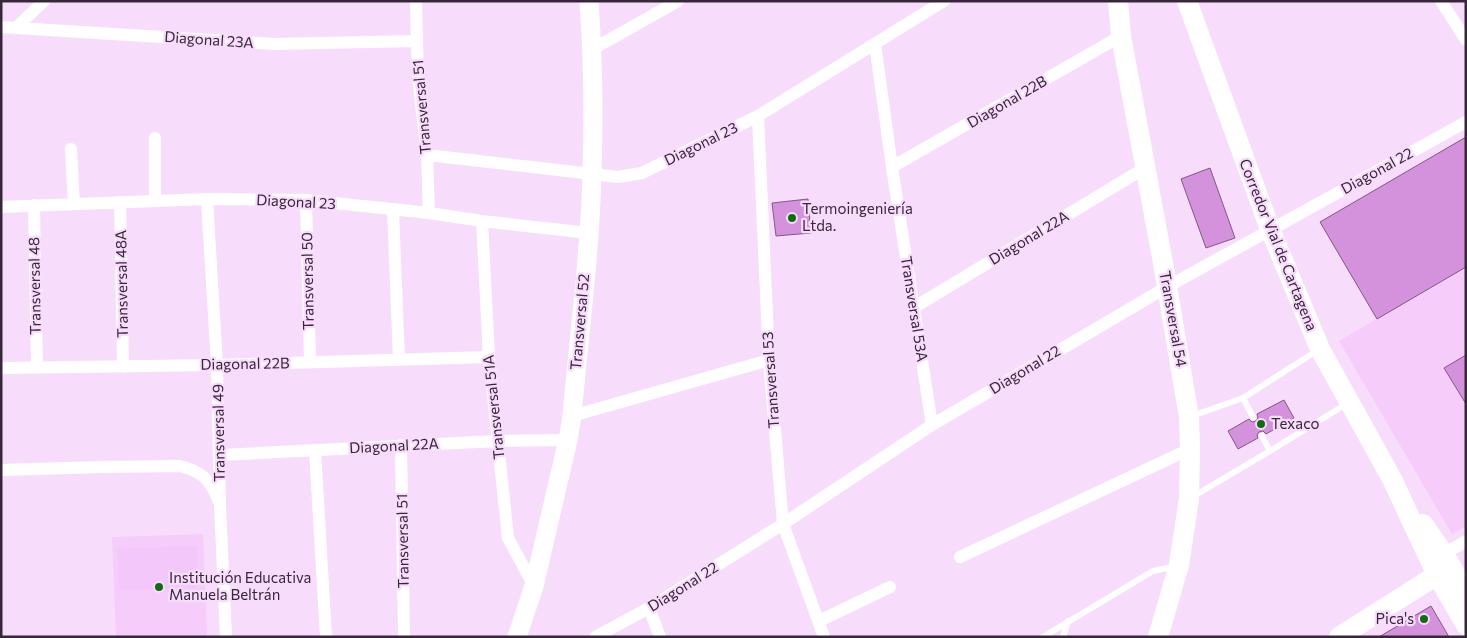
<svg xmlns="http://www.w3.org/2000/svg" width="1467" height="638" font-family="Commissioner,sans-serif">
  <rect width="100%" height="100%" fill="#f8dcfc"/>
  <path fill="#f6ccfb" d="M1466,267V526L1452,534L1339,341Z
    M203,534L207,637H116L112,537Z"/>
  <path fill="#f4c7fa" d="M197,546L198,588L119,590L117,549Z"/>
  <path fill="#d492dc" stroke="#825887" d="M1466,137V267L1377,319L1320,222Z
    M1210,168L1235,238L1206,248L1181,179Z
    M808,199L811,233L776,236L772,203Z
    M1466,355V404L1444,368Z
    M1284,400L1294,418L1266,434L1263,431L1259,432L1257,435L1258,438L1238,449L1228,431L1249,419L1252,422L1256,421L1258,418L1257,414Z
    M1431,606L1449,637H1379Z"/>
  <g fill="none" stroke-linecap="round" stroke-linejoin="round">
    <path stroke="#fff" stroke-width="6" d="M1192,416L1243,398
      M1253,417L1243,398L1318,350
      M1262,436L1270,451L1348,403
      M1194,496L1270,451
      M1043,637L1153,571L1176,566
      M1063,637L1068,621"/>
    <path stroke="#fff" stroke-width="12" d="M416,1L418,77L427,155L429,213
      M1441,1L1466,40
      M1,27L274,44L417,41
      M17,27L44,1
      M875,44L892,167L932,425
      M593,49L678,1
      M758,116L769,360L783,524L824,637
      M155,138V201
      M71,149L74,204
      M427,155L618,177L642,173L758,116L944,1
      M892,167L1121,36
      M207,199L217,365L220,505L226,637
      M306,200L310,362
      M120,202L123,367
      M34,205L37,367
      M1,207L207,199L306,200L429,213L482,221L589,233
      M393,209L399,360
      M482,221L489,357L508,538L534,586
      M913,308L1145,168
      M1,368L217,365L489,357
      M572,416L769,360
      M401,445L404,637
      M315,450L326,637
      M220,455L498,441L568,440
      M1,470L101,467L180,466C201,471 211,480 218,500
      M1444,554L1466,541
      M960,557L1190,449
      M649,608L660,637
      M819,621L890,587
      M595,637L649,608L783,524L932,425L1167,287L1466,122"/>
    <path stroke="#fff" stroke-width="19" d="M517,637L534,586L568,440L572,416C579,335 590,254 592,173C594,116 593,58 589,1"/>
    <path stroke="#fff" stroke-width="20" d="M1118,1L1121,36L1163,263L1189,417L1190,449L1189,499L1179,565L1158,637
      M1187,1L1270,229L1320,349L1392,479L1437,575L1466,625
      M1423,524L1444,554L1466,592
      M1339,637L1437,575"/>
  </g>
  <g fill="#126a12" stroke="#f8dcfc" stroke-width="2">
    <circle cx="792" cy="218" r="5"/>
    <circle cx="1261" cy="424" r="5"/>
    <circle cx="159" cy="587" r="5"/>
    <circle cx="1424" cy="619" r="5"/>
  </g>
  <g text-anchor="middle" stroke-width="4.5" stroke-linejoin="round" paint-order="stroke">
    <g font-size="15" fill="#38263a" stroke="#f8dcfc">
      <text transform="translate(209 40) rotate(4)" y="5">Diagonal 23A</text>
      <text transform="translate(1007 102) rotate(-30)" y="5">Diagonal 22B</text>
      <text transform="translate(422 107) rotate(-95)" y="5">Transversal 51</text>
      <text transform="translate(701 144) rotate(-26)" y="5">Diagonal 23</text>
      <text transform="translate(1377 171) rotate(-29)" y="5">Diagonal 22</text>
      <text transform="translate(296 202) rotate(3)" y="5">Diagonal 23</text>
      <text transform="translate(1029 238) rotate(-31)" y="5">Diagonal 22A</text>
      <text transform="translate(1278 245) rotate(68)" y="5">Corredor Vial de Cartagena</text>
      <text transform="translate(308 281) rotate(-91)" y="5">Transversal 50</text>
      <text transform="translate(122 284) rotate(-91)" y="5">Transversal 48A</text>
      <text transform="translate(35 286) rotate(-91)" y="5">Transversal 48</text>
      <text transform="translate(914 309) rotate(81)" y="5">Transversal 53A</text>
      <text transform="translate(1173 319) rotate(80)" y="5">Transversal 54</text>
      <text transform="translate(580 322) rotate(-85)" y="5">Transversal 52</text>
      <text transform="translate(245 364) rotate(-1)" y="5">Diagonal 22B</text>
      <text transform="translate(1025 370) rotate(-31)" y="5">Diagonal 22</text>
      <text transform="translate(771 380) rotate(-94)" y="5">Transversal 53</text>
      <text transform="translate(494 407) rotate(-96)" y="5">Transversal 51A</text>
      <text transform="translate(219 433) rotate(-91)" y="5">Transversal 49</text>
      <text transform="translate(394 446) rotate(-3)" y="5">Diagonal 22A</text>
      <text transform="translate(403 541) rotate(-91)" y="5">Transversal 51</text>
      <text transform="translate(683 587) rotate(-32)" y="5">Diagonal 22</text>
    </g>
    <g font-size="15" fill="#38263a" stroke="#f8dcfc" text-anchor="start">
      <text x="802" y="214">Termoingeniería<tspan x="802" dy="17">Ltda.</tspan></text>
      <text x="1271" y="429">Texaco</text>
      <text x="169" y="583">Institución Educativa<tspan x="169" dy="17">Manuela Beltrán</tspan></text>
      <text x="1414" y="624" text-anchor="end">Pica's</text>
    </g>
  </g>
  <rect width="1467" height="638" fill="none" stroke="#38263a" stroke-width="5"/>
</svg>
